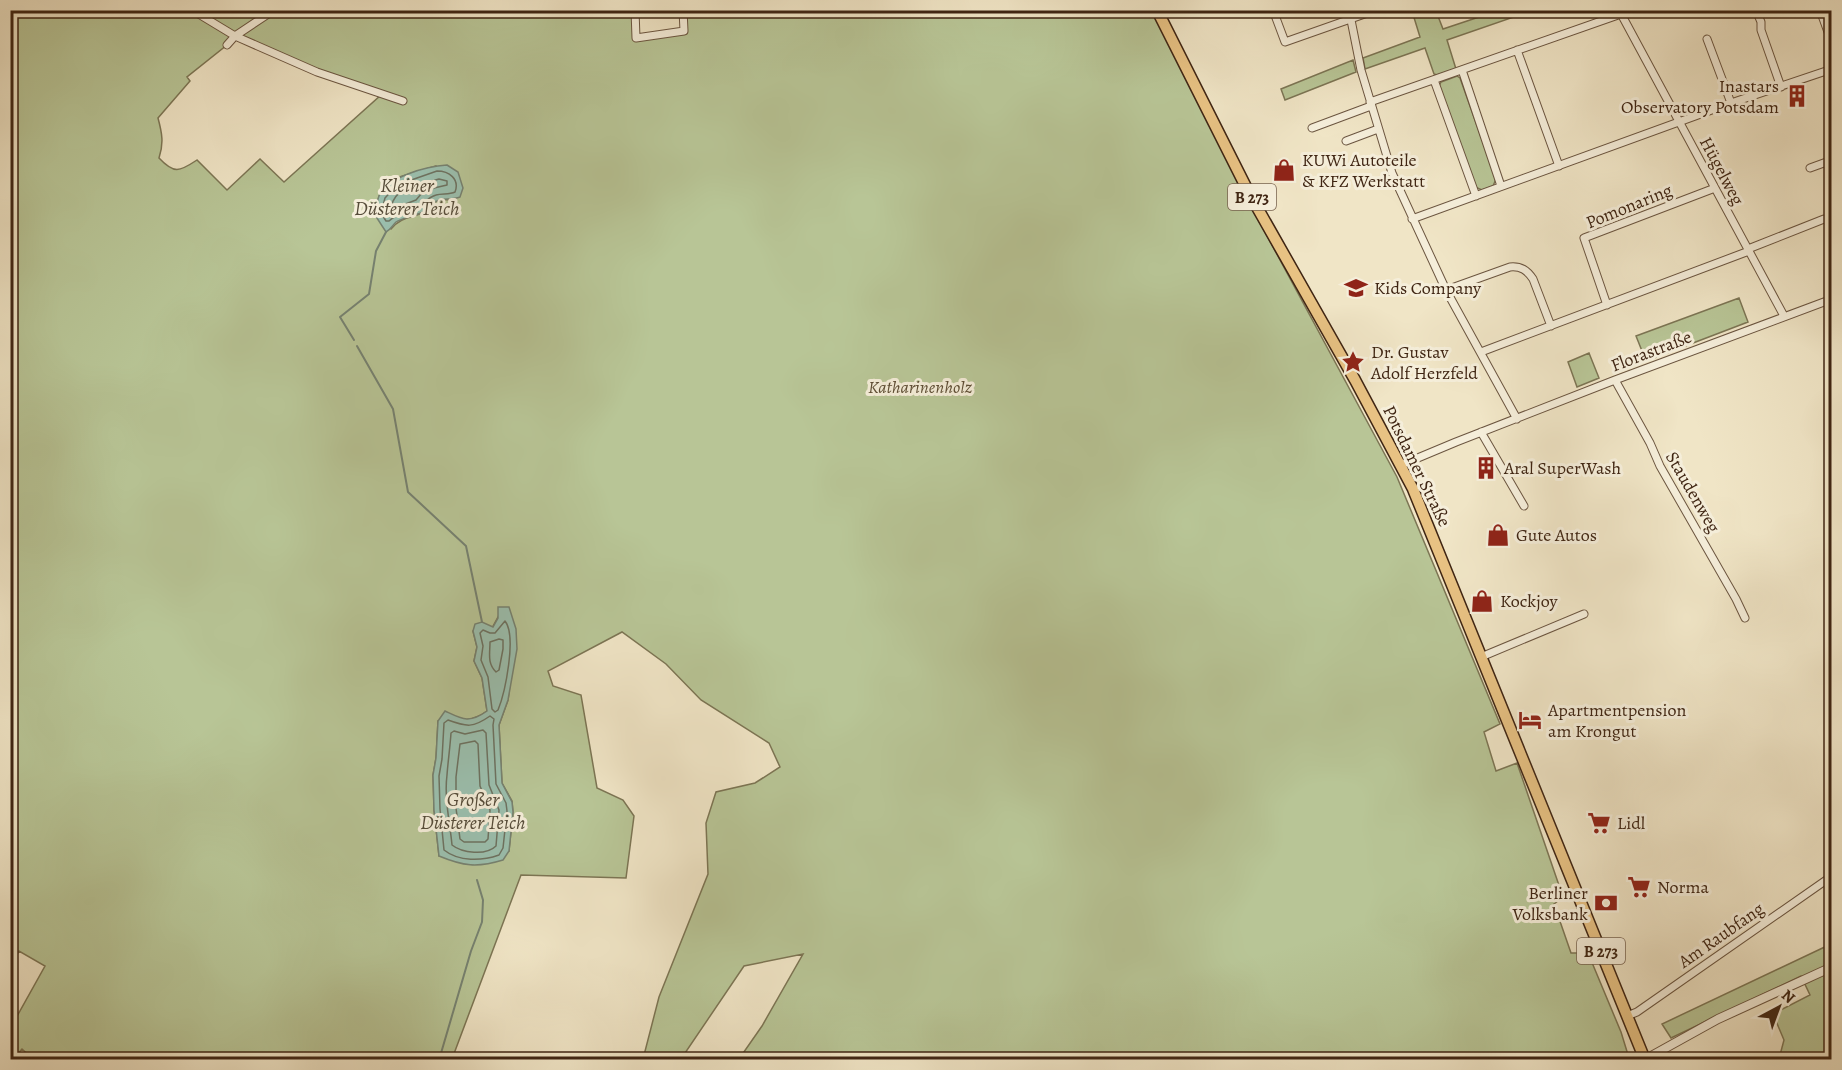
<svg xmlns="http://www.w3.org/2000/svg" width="1842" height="1070" font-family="Alegreya,serif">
  <rect width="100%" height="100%" fill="#f0e5c6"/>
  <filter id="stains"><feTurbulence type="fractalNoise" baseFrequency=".00333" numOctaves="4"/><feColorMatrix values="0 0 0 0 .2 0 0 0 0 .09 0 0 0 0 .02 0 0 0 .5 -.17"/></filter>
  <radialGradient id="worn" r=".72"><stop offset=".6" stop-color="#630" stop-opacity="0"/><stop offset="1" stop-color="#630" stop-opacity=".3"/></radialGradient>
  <path fill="#b8c596" stroke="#7c7554" stroke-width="1.5" fill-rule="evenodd" d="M635,10L636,38L684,31L688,11H1152L1245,195L1397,477L1500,724L1484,732L1496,771L1517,763L1563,897L1554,904L1571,953H1588L1621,1032L1629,1058L739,1059L762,1026L803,954L744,966L681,1059H643L659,997L708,874L706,823L716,792L755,783L780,767L769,743L701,700L666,664L622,632L548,671L553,686L581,695L597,788L623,800L634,816L626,878L521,875L452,1059L34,1060L22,1049L13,1059H11L13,1054H11V1027L45,966L19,951L11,964V11ZM236,36L370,90L382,94L284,182L260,159L227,190L197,160C179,172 174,174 159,158C164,143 162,133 158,118L190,81L187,77L232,41ZM436,166L452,200C447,200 442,199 437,201C430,203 431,206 426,210C417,219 403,214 391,229L375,215L379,196L393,179ZM498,617L510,684L508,700L499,725L502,783L512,801L513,812L509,851L439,856L434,810L433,775L436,758L438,721C456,721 472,722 487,711L482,678L474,661L477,647L473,631L492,628Z
    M1412,11H1436L1443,29L1497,11H1531L1447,40L1456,69L1437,75L1434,74L1425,48L1365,69L1363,58L1420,37Z
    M1353,60L1356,72L1285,100L1281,89Z
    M1457,76L1460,78L1496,179L1493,186L1482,190L1475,187L1439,86L1441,82Z
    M1739,298L1748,322L1646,361L1636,336Z
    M1589,353L1599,378L1577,387L1568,362Z
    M1831,944V1059H1782L1780,1055L1784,1040L1773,1014L1810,995L1801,976L1671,1038L1662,1024Z"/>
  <path fill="#9bc0af" stroke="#768271" stroke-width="1.5" d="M447,165L458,172L463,188L460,197C452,200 445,198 437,201C430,203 429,209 423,212C415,216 402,218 396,222C392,226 391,229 386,232L375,215C376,209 377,201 379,196C387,177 427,166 447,165Z
    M498,607H509L516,629L517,649L508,700L499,725L502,783L512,802L513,812L509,851L503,860C477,868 463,866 439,856L434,810L433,775L436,758L438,721L445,711C462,719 469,724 487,711L482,678L474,661L477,647L473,631L475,624L482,622L493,627L498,618Z"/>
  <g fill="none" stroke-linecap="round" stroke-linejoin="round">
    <path stroke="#6d7261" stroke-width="1.5" d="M437,171C449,171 460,179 455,192C449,195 442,193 436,195C426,198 426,203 420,207C410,214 398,212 389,221H386L381,213L385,198L397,185Z
      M439,179L447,181V185L434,188L422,193L416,200L395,208L392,206C393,187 424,184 439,179Z
      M505,621C517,636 505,693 498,710L495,712L492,709L488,677L481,660L483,646L480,633L483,630L490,633H495Z
      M499,639L503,640V649L499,670L496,672C487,663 490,654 490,642Z
      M490,716L494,719L493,725L496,784L506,803L507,811L503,848L499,855C482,861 459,862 444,850L440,809L439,776L442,759L444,723L448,720C467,727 473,728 490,716Z
      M483,730L486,733L489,785L499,810L496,846C486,856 462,853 452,845C450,823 444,798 447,775C448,761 450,748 451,733L454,731L465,734Z
      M475,741L478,744L480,786L490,810L488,839L485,842H464L460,839L456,808V777L460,744Z"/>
    <path stroke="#768271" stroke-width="2" d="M354,340L340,317L369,294L376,251L386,232
      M357,346L393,409L408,492L466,546L482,622
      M439,1060L471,951L482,922L483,900L477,880"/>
    <g stroke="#6b5540" stroke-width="9">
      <path id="minor" d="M192,10L235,36L317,72L403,101
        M635,10L636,38L684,31L683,10
        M1273,10L1285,42L1376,10
        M1349,10L1361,70L1392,173L1446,290L1517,419
        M1619,10L1784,316
        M1756,10L1761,22V30L1781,87
        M1820,10L1832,43
        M1707,39L1731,103
        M227,45L235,36L274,10
        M1517,50L1559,166
        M1462,70L1501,186
        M1434,80L1476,196
        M1370,102L1621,14
        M1312,128L1371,106
        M1346,141L1378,129
        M1810,168L1832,160
        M1412,219L1731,103L1832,69
        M1748,249L1824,219
        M1446,290L1510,267C1521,266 1527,270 1533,279L1551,326
        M1607,305L1584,238L1715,188
        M1481,352L1749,251
        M1615,380L1650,443L1660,466L1736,599L1745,618
        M1481,432L1524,506
        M1401,465L1456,442L1615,380L1832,299
        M1481,657L1584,614
        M1627,1016L1637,1012L1832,876"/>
    </g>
    <g stroke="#6b5540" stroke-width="10">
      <path id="tertiary" d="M1644,1060L1718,1019L1832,967"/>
    </g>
    <g stroke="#3f2513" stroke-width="13">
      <path id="primary" d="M1157,10L1249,193L1355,380L1413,489L1645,1060"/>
    </g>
    <use href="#minor" stroke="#f5eeda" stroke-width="7"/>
    <use href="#tertiary" stroke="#f5eeda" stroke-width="8"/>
    <use href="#primary" stroke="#e8c283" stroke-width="10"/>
  </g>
  <defs>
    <g id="building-bare" transform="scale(1.8)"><path d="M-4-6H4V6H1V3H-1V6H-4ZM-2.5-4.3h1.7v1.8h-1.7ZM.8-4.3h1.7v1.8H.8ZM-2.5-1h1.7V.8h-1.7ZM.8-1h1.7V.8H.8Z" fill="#8f2418" stroke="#f5eeda" stroke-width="2.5" paint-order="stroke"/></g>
    <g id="shop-bare" transform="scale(1.8)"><path d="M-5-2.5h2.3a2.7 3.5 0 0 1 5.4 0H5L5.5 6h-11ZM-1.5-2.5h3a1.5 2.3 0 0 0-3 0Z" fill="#8f2418" stroke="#f5eeda" stroke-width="2.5" paint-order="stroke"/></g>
    <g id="school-bare" transform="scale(1.8)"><path d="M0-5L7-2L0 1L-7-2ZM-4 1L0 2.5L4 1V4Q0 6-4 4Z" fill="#8f2418" stroke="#f5eeda" stroke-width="2.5" paint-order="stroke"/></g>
    <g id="sight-bare" transform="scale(1.8)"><path d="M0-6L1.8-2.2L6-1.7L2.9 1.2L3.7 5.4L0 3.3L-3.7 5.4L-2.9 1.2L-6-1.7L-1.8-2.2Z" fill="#8f2418" stroke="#f5eeda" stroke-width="2.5" paint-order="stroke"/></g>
    <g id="hotel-bare" transform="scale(1.8)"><path d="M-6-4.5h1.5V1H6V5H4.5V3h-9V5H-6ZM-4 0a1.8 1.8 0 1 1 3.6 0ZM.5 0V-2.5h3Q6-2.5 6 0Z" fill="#8f2418" stroke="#f5eeda" stroke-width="2.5" paint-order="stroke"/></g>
    <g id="supermarket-bare" transform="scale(1.8)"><path d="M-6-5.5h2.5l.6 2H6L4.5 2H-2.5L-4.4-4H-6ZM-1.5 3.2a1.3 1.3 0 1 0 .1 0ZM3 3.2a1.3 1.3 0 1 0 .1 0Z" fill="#8f2418" stroke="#f5eeda" stroke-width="2.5" paint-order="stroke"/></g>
    <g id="bank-bare" transform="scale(1.8)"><path d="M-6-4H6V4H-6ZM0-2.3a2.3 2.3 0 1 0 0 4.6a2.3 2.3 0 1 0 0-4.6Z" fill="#8f2418" stroke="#f5eeda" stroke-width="2.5" paint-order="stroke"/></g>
  </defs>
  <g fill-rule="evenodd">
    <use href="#building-bare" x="1797" y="96"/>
    <use href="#shop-bare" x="1284" y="170"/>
    <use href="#school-bare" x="1356" y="288"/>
    <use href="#sight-bare" x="1353" y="362"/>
    <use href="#building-bare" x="1486" y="468"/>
    <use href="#shop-bare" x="1498" y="535"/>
    <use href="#shop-bare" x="1482" y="601"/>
    <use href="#hotel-bare" x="1530" y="720"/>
    <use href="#supermarket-bare" x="1599" y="823"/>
    <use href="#supermarket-bare" x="1639" y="887"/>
    <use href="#bank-bare" x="1606" y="903"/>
  </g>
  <g text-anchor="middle" stroke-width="6" stroke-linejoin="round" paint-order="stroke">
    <g fill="#f5eeda" stroke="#76614f" stroke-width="1.5">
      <rect x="1228" y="184" width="48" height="26" rx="4.5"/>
      <rect x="1577" y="938" width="48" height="26" rx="4.5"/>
    </g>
    <g font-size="16" font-weight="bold" fill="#3f2513">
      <text x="1252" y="203">B 273</text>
      <text x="1601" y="957">B 273</text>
    </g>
    <g font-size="18" fill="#3f2513" stroke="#f5eeda" text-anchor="start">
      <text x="1779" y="92" text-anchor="end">Inastars<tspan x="1779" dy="21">Observatory Potsdam</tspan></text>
      <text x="1302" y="166">KUWi Autoteile<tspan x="1302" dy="21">&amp; KFZ Werkstatt</tspan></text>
      <text x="1374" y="294">Kids Company</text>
      <text x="1371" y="358">Dr. Gustav<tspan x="1371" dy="21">Adolf Herzfeld</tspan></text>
      <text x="1504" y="474">Aral SuperWash</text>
      <text x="1516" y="541">Gute Autos</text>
      <text x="1500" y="607">Kockjoy</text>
      <text x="1548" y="716">Apartmentpension<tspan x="1548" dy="21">am Krongut</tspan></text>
      <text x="1617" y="829">Lidl</text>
      <text x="1657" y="893">Norma</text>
      <text x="1588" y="899" text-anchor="end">Berliner<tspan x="1588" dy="21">Volksbank</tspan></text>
    </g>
    <g font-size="18" fill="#3f2513" stroke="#f5eeda">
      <text transform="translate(1722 171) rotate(62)" y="6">Hügelweg</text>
      <text transform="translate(1629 206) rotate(-22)" y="6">Pomonaring</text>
      <text transform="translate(1651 351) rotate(-21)" y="6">Florastraße</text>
      <text transform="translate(1417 466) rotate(64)" y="6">Potsdamer Straße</text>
      <text transform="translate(1693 492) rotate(60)" y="6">Staudenweg</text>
      <text transform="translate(1721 935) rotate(-35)" y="6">Am Raubfang</text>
    </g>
    <g font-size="18" font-style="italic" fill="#5d4d34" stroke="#f5eeda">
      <text x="920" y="393">Katharinenholz</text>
    </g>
    <g font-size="20" font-style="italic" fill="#564c3a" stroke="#f5eeda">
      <text x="407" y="192">Kleiner<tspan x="407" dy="23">Düsterer Teich</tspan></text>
      <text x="473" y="806">Großer<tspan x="473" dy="23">Düsterer Teich</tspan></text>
    </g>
  </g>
  <rect width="1842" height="1070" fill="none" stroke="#f0e5c6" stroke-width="36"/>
  <rect x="12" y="12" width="1818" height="1046" fill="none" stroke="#3f2513" stroke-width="3"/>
  <rect x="18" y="18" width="1806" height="1034" fill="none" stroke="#3f2513" stroke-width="1.5"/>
  <g transform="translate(1779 1007) rotate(41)" stroke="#f5eeda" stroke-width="4.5" paint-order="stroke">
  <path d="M0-4.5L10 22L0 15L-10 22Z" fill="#3f2513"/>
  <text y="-9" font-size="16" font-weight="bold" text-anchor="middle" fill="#3f2513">N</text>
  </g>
  <rect width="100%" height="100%" filter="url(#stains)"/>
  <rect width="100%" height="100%" fill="url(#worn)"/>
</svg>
